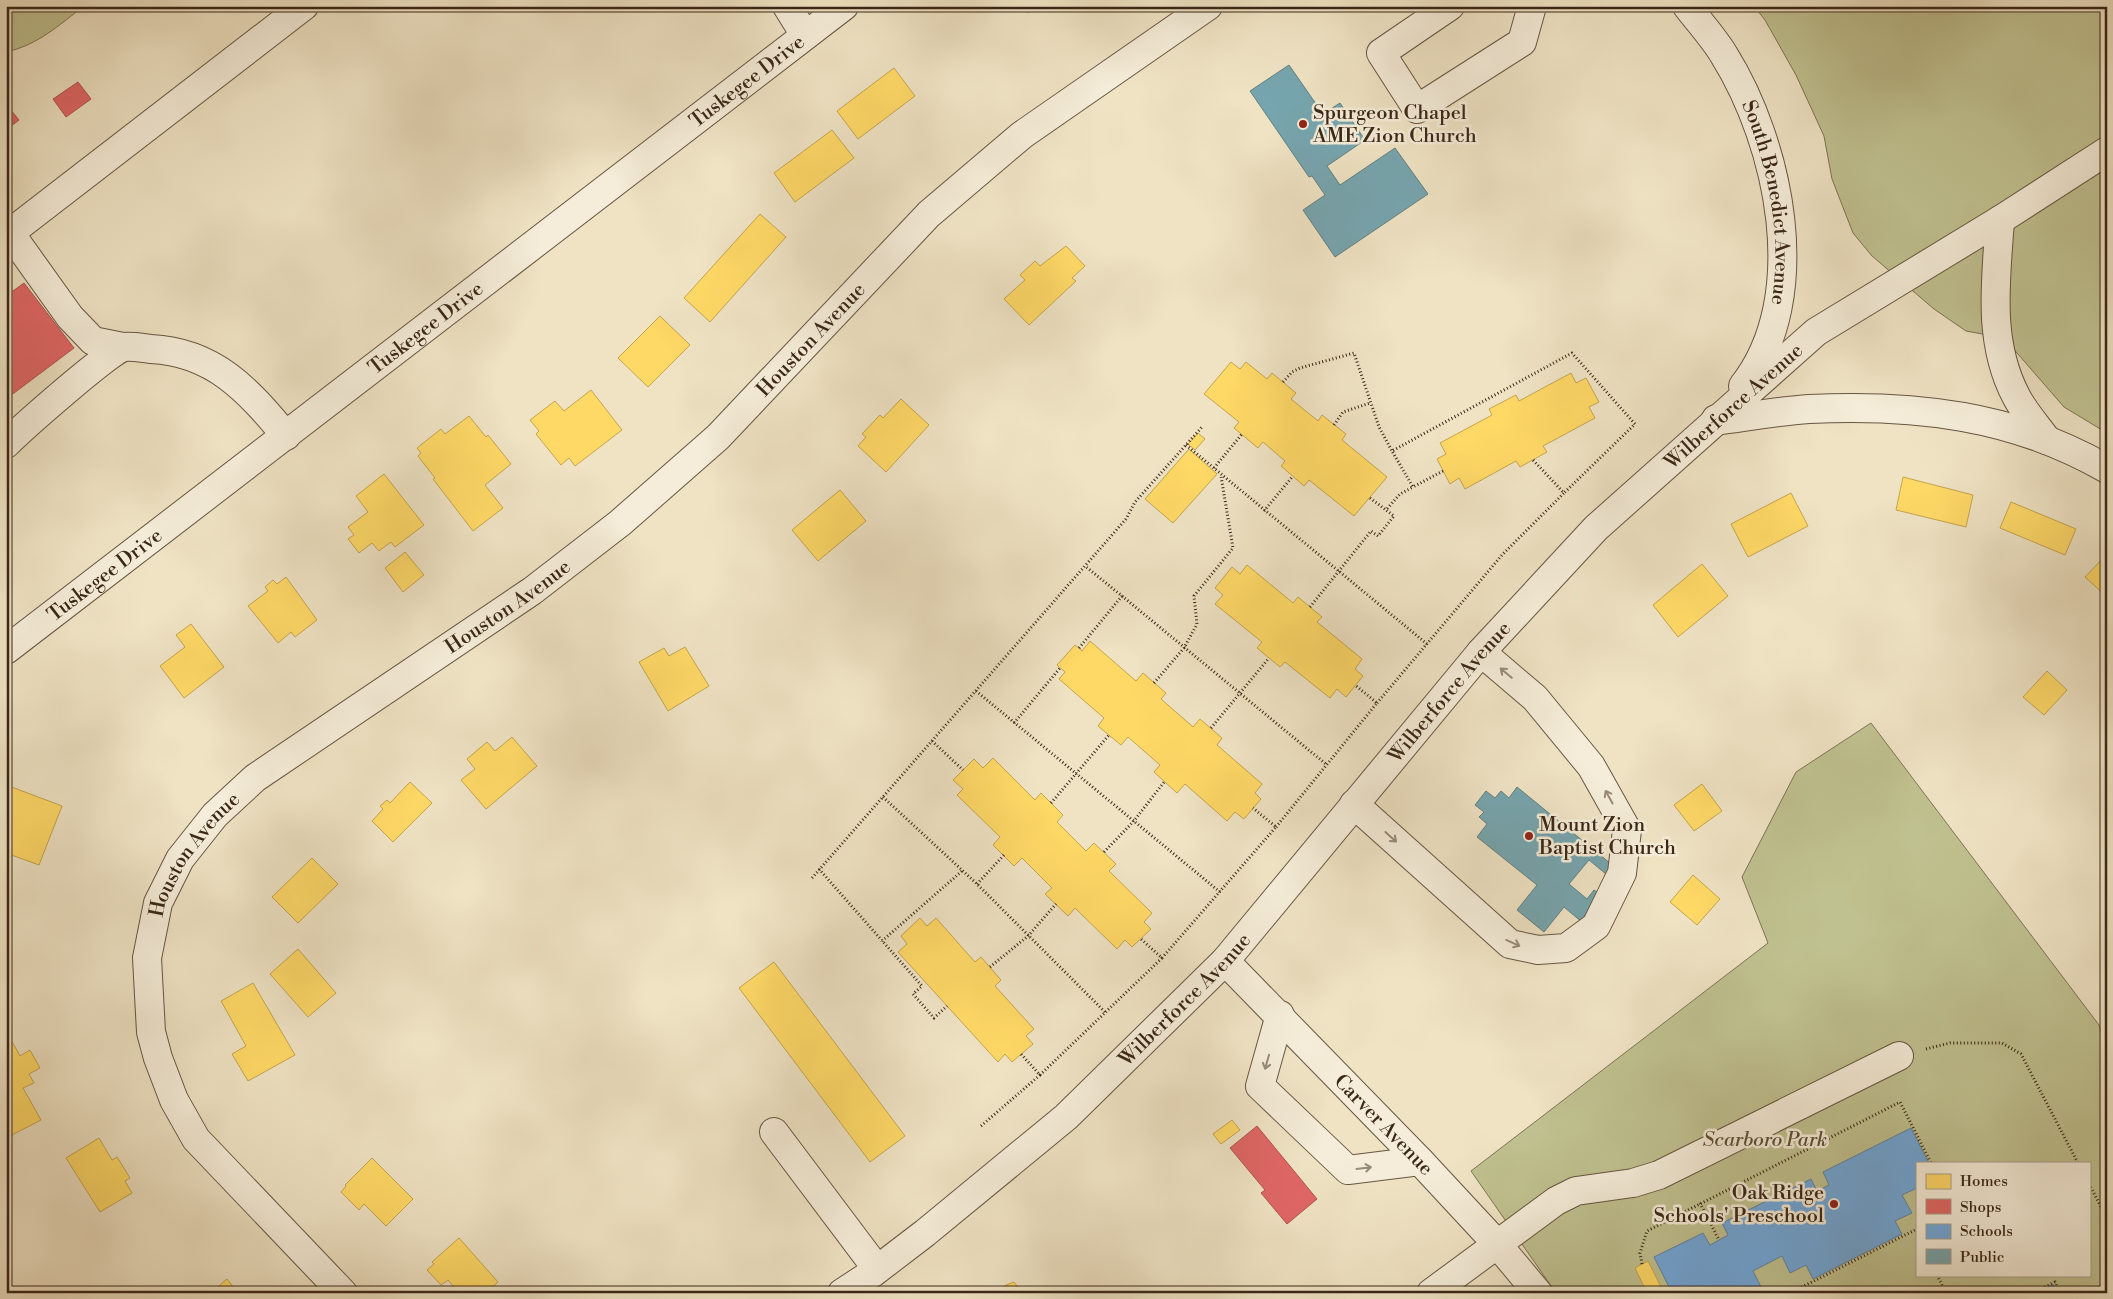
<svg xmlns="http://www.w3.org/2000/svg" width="2113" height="1299" font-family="'Libre Bodoni',serif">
  <rect width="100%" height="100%" fill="#efe3c4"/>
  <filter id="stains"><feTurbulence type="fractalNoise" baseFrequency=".004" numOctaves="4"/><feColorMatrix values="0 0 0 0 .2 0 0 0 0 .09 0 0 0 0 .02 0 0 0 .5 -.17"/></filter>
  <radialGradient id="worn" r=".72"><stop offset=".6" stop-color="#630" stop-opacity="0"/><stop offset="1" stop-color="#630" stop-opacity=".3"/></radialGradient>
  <path fill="#c0c190" stroke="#7d7454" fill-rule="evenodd" d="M6,6H84C59,25 38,45 6,52Z
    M1754,6H2107V433L2064,407L2004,338L1966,331L1934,309L1872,256L1853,233L1832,179L1824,136L1796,75L1765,20Z
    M1871,723L2099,1025L2107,1052V1293H1556L1471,1171L1768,943L1742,877L1796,772ZM1917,1163H2089V1275H1917Z"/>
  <path fill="#ffd966" stroke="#c4a44e" d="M1022,6H1037L1028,13Z
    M894,68L915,96L858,139L837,111Z
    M832,130L854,158L795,202L774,173Z
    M760,214L786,237L710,322L684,298Z
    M1066,246L1085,266L1072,278L1076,281L1029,325L1004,299L1025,280L1020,275L1035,261L1040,266Z
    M660,316L690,345L648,387L618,358Z
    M1231,362L1240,369L1246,362L1267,379L1272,373L1296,393L1291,399L1318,421L1322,415L1346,434L1342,440L1387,477L1354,516L1309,480L1304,486L1281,466L1285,461L1263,442L1258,448L1234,428L1239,422L1204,394Z
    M1571,373L1576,383L1586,378L1599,402L1589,407L1595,418L1543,446L1547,452L1520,467L1516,461L1465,489L1459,478L1450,484L1437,459L1446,454L1440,443L1492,415L1489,409L1516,395L1519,401Z
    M591,390L622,430L575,466L569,458L561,465L536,434L539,431L530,420L555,401L564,411Z
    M901,399L929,425L886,472L858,446L866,437L862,434L880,415L883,418Z
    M469,416L486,437L488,435L511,464L485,485L503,508L473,531L433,479L435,478L418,456L421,453L417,448L441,429L445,434Z
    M1198,433L1205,439L1195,450L1188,444Z
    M1189,449L1217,474L1173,523L1145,499Z
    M384,474L424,525L395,547L391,542L379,551L372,543L359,553L348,539L354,535L348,527L368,512L356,496Z
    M1903,477L1973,495L1966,527L1896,510Z
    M840,490L866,521L818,561L792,530Z
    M1791,493L1808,526L1748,557L1731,524Z
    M2011,502L2076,529L2065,555L2000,528Z
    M405,552L424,575L403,592L385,568Z
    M2107,554V597L2085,577Z
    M1702,564L1728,596L1678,637L1653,605Z
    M1247,565L1293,603L1298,597L1322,617L1317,622L1362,659L1355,669L1363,676L1346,697L1337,689L1330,698L1285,662L1280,667L1257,648L1262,642L1215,604L1223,595L1215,588L1232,567L1240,574Z
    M286,577L317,620L295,637L291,632L278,643L248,606L268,591L265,587L273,580L277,584Z
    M191,624L224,667L184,698L160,666L185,647L176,635Z
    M1090,641L1136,681L1143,673L1166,693L1161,699L1193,727L1200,719L1222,738L1217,745L1262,784L1255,793L1261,799L1244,819L1235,812L1227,821L1185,784L1177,793L1154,772L1160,765L1128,737L1121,745L1098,726L1104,718L1059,679L1065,672L1057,665L1075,645L1082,651Z
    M685,647L709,686L668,711L639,662L664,648L669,656Z
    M2047,671L2067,690L2044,715L2023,697Z
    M512,737L537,766L486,809L461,780L475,769L467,759L487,742L495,751Z
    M993,758L1035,800L1041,793L1063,815L1057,822L1086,851L1094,843L1116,864L1109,871L1152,913L1144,922L1151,929L1132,947L1125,940L1117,949L1075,908L1068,916L1045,894L1052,888L1022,858L1014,866L993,845L1000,837L957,795L963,789L953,780L974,759L983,768Z
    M410,782L432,803L393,842L372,821L383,809L380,806L387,800L390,803Z
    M1702,784L1722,811L1694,831L1674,805Z
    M9,786L62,806L39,865L6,853V844L11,831L6,829V794Z
    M312,858L338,884L298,923L272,897Z
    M1693,875L1720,899L1697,925L1670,902Z
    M920,918L927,926L936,918L975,962L981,957L1001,980L995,986L1034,1029L1026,1036L1033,1044L1012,1062L1005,1054L998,1062L898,952L907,944L901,936Z
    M298,949L336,993L308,1017L270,974Z
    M774,962L905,1136L870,1162L739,988Z
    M253,983L295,1055L248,1081L232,1054L246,1046L221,1001Z
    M9,1036L20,1056L30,1050L40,1068L29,1074L34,1083L23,1088L41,1120L6,1138V1038Z
    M1232,1120L1240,1130L1221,1144L1213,1134Z
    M99,1138L112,1160L117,1157L130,1178L125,1181L132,1193L100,1212L66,1158Z
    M372,1158L413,1199L386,1226L364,1204L359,1210L341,1192L346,1186L345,1185Z
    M459,1238L498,1282L486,1293H459L448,1280L441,1285L427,1270L434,1264L432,1262Z
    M1648,1261L1664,1293H1647L1635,1268Z
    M227,1279L238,1293H211Z
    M1014,1282L1022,1293H995L1006,1285Z"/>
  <path fill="#e06666" stroke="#ae534e" d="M78,82L91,99L66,117L53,99Z
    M6,104L19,120L6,130Z
    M24,283L74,348L6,399V296Z
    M1257,1126L1317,1199L1287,1224L1261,1193L1265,1190L1230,1148Z"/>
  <path fill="#6fa8dc" stroke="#5f81a1" d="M1911,1128L1929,1163H1917V1188L1902,1195L1912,1213L1895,1221L1902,1234L1813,1279L1806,1265L1790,1273L1782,1256L1753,1271L1764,1293H1672L1654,1257L1703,1233L1710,1245L1728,1235L1722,1223L1811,1179L1817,1191L1829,1185L1823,1172Z
    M2053,1284L2057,1293H2037Z"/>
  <path fill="#76a5af" stroke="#647f81" d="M1289,65L1323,114L1340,103L1365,140L1327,166L1340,185L1395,148L1428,194L1335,257L1303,210L1325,195L1312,176L1309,177L1250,91Z
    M1517,787L1616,868L1606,874L1589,860L1569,884L1587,899L1594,890L1603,897L1583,923L1564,907L1544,932L1517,910L1537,885L1477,837L1487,824L1479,817L1484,812L1475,805L1486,791L1495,798L1501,791L1509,798Z"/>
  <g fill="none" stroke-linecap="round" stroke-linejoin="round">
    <g stroke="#675642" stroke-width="30">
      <g id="minor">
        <path d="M787,6L805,35"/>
        <path d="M1450,6L1381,53L1417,109L1522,42L1532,6"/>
        <path id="s1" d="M1687,6C1699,22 1714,38 1724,55C1779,143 1813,297 1743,386"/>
        <path d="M2000,220C1996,279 1987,341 2016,396C2024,412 2037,426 2047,440"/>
        <path d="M10,233L70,317L93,341L123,347"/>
        <path d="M6,236L304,6"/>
        <path d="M1716,419L1715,421C1746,417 1778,411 1809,409C1914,404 2014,415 2107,469"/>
        <path d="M6,444C21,429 110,350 124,347C132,346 142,348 151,349C214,352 248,390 286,436"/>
        <path id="s2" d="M6,650L844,6"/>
        <path d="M1354,804L1510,944L1538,950L1566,948L1596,926L1622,873L1627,830L1591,766L1535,698L1481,652"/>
        <path id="s3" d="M1225,961L1420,1161L1498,1245L1538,1293"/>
        <path d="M1280,1015L1260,1086L1348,1170L1420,1161"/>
        <path d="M774,1132L877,1269"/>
        <path id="s4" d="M343,1293L196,1139L174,1100L158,1058L151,1032L147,958L158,903L180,859L215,815L255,778L532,591L620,523L718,437L929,214L1022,135L1208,6"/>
        <path id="s5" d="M842,1293L874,1272L925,1233L1066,1117L1225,961L1481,652L1596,528L1816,332L2000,220L2107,151"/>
        <path d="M1431,1293L1556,1201L1576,1191L1633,1183L1659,1175L1899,1056"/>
      </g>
    </g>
    <path stroke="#3a2717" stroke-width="3" stroke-dasharray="1 2.5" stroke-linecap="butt" d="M1283,382L1292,372L1300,368L1354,353L1379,427L1392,451
      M1334,425L1343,412L1370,403
      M1186,445L1427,644
      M1214,468L1242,434
      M1443,471L1413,487L1392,451L1572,353L1635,424L1564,493
      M1370,498L1386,510
      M1264,511L1293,476
      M1122,596L1327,765
      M1310,607L1371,531L1378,536L1394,516L1386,510L1400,494L1413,487
      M1079,648L1122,596L1085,566
      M1154,683L1184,648L1197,624L1194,596L1233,548L1221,476
      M976,691L1220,892
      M1377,703L1502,555L1564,493L1533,460
      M1014,723L1060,668
      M1211,728L1269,658
      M932,741L963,770
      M883,797L977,884L1106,1013
      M1051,803L1109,735
      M1276,827L1377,703L1355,685
      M1104,852L1133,822L1165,781
      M819,869L922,986L913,994L934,1018L947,1006
      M812,878L1126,519L1135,502L1202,427
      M977,884L1004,855
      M882,941L962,871
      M1162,958L1276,827L1253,808
      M990,967L1028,936L1056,904
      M1926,1049L1950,1043H2002L2021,1054L2078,1163
      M1040,1075L1162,958L1141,939
      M981,1126L1040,1075L1021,1054
      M2089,1184L2107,1218
      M1700,1203L1719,1240
      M1642,1264L1640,1253L1647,1231L1900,1102L1931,1163
      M1937,1275L1946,1293
      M1802,1293L1800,1288L1915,1230
      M2032,1293L2055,1282L2060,1293"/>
    <use href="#minor" stroke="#f5edd9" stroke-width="28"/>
  </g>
  <defs><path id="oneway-shaft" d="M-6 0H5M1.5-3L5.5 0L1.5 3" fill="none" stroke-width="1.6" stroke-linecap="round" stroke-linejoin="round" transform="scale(1.25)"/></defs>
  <g stroke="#988a78">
    <use href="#oneway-shaft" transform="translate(1506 673) rotate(-140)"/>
    <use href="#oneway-shaft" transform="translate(1609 797) rotate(-119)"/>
    <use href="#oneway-shaft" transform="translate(1391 837) rotate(42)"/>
    <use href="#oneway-shaft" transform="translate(1513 943) rotate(24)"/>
    <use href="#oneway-shaft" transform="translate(1267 1062) rotate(106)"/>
    <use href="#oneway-shaft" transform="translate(1364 1168) rotate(-7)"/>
  </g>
  <g fill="#8f2418" stroke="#f5edd9" stroke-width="2">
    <circle cx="1303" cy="124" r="5"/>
    <circle cx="1529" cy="836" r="5"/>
    <circle cx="1834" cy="1204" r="5"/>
  </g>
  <g text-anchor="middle" stroke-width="5" stroke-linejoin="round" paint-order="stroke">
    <g font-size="20" fill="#3a2717" stroke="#f5edd9">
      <text dy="7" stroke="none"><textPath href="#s2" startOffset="934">Tuskegee Drive</textPath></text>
      <text dy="7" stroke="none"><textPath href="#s1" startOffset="218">South Benedict Avenue</textPath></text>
      <text dy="7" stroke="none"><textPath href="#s2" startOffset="529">Tuskegee Drive</textPath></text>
      <text dy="7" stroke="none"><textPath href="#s4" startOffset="1330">Houston Avenue</textPath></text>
      <text dy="7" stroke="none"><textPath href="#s5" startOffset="1262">Wilberforce Avenue</textPath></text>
      <text dy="7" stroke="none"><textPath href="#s2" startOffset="124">Tuskegee Drive</textPath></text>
      <text dy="7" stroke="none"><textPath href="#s4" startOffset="925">Houston Avenue</textPath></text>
      <text dy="7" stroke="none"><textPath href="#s5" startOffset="858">Wilberforce Avenue</textPath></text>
      <text dy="7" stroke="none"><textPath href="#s4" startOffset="520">Houston Avenue</textPath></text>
      <text dy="7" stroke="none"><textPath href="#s5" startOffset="452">Wilberforce Avenue</textPath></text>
      <text dy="7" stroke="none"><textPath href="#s3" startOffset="228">Carver Avenue</textPath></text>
    </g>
    <g font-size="20" fill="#3a2717" stroke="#f5edd9" text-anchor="start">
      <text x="1313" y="119">Spurgeon Chapel<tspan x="1313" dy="23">AME Zion Church</tspan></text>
      <text x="1539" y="831">Mount Zion<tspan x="1539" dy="23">Baptist Church</tspan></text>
      <text x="1824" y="1199" text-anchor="end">Oak Ridge<tspan x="1824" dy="23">Schools' Preschool</tspan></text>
    </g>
    <g font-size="20" font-style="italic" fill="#5c4e35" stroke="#f5edd9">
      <text x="1765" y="1146">Scarboro Park</text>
    </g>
  </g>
  <rect width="2113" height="1299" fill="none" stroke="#efe3c4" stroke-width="25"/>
  <rect x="8" y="8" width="2098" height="1284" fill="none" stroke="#3a2717" stroke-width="2.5"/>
  <rect x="12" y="12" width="2088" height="1274" fill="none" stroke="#3a2717"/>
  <rect x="1916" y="1162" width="175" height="115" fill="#f5edd9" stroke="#aa9e8b"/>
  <rect x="1926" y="1174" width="25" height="15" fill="#ffd966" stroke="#aa9e8b"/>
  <text x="1960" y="1186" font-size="15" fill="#3a2717">Homes</text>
  <rect x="1926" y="1199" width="25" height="15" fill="#e06666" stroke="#aa9e8b"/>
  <text x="1960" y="1212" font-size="15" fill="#3a2717">Shops</text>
  <rect x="1926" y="1224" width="25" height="15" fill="#6fa8dc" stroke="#aa9e8b"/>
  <text x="1960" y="1236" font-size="15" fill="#3a2717">Schools</text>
  <rect x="1926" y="1249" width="25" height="15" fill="#76a5af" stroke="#aa9e8b"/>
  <text x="1960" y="1262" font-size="15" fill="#3a2717">Public</text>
  <rect width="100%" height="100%" filter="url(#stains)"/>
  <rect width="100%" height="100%" fill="url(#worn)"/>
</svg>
